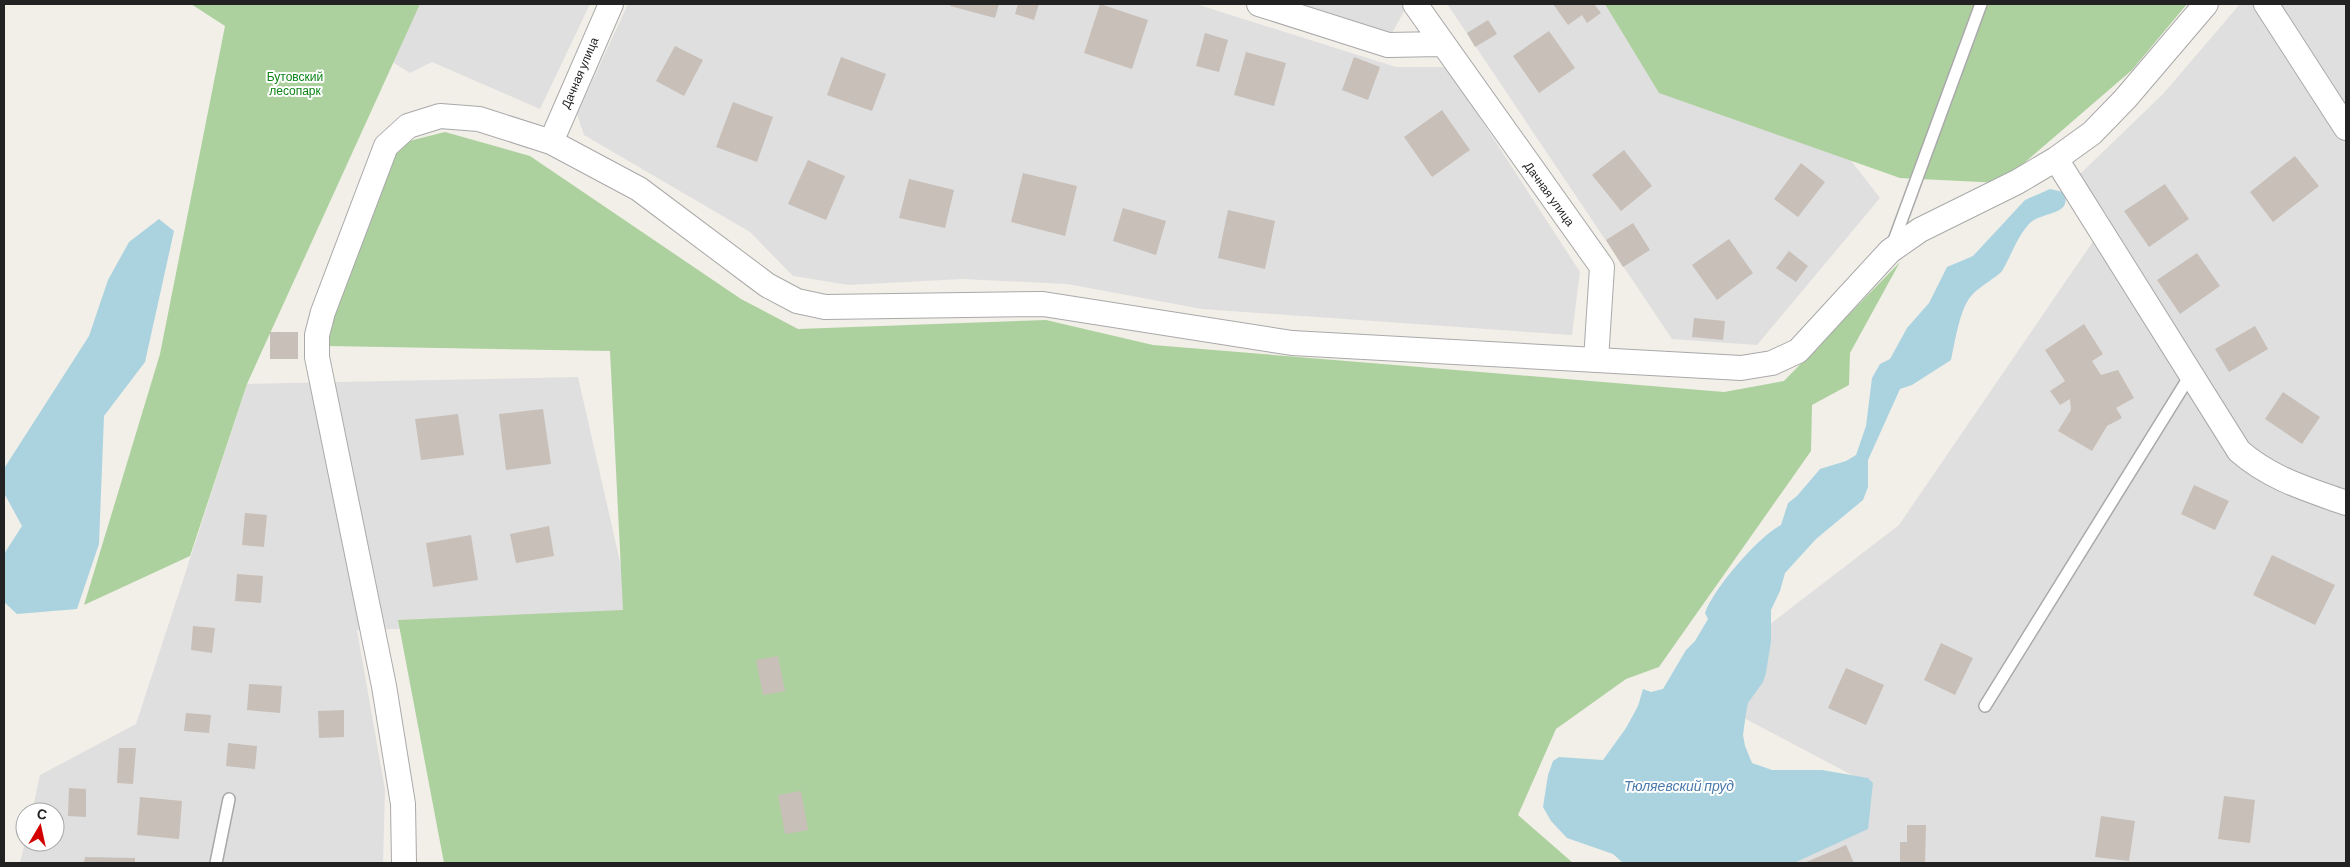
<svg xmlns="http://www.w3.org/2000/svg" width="2350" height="867" font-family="Barlow,sans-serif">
  <rect width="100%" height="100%" fill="#f2efe9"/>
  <path fill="#e0dfdf" d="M395,4H590L540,109L432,62L410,73L378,53Z
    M628,4H1196L1396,67H1447L1580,272L1572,335L1202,309L1067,284L962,279L849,285L793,276L750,232L584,135L577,114Z
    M1298,4H1403L1406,8L1392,33Z
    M1447,4H1619L1835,140L1880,198L1757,345L1672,339Z
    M2240,4H2346V863H1785L1865,782L1740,716L1769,625L1899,525L2109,218L2079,175L2163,94Z
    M578,377L634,623L357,630L385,790L383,863H20L25,842H55V812H32L40,775L136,724L247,384Z"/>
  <path fill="#add19e" d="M191,4H420L247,384L190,556L84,605L160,354L225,26Z
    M1605,4H2187L2132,70L2001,183L1900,178L1659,93Z
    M445,132L530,156L741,299L798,329L1046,320L1153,345L1724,392L1784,381L1900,262L1850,353L1849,385L1812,405L1811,451L1659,667L1626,679L1556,729L1518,815L1573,863H444L398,620L623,610L610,351L327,346L328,334L392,160L405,142Z"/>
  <path fill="#aad3df" d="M2050,189L2063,192C2075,216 2041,211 2029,224C2017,237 2011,256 2002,271C1997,277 1979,287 1972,295C1960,307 1955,342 1951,360L1912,385L1900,389L1868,460V487L1863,500L1816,539L1785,573L1780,591L1771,610V641L1766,673L1763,682L1748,703L1746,713L1743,735L1745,746L1752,763L1772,770H1822L1868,778L1873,783L1868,829L1794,863H1623L1613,854L1567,838L1551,821L1543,807L1548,775L1553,761L1559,757L1603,760L1626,728L1638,706L1643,689L1651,692L1663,689L1686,650L1695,641L1708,619L1705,613C1713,589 1759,536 1781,525L1788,503L1797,496L1820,469L1846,461L1856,455L1866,426L1872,378L1880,364L1890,359L1907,328L1929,303L1947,267L1973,256L2025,200Z
    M159,219L174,231L145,362L104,416L99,544L77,609L17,614L4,602V554L22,526L4,493L5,467L89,336L108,280L129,242Z"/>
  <path fill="#c7bfb8" d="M951,4H999L995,18L950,6Z
    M1018,4H1039L1034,20L1015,14Z
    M1100,4L1148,20L1132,69L1084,53Z
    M1553,4H1594L1601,13L1587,23L1582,15L1568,25Z
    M1488,20L1497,34L1475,47L1467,33Z
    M1549,31L1575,68L1539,93L1513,56Z
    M1205,33L1228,40L1219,72L1196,66Z
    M675,46L703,60L684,96L656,81Z
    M1246,52L1286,63L1274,106L1234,95Z
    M841,57L886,74L872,111L827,95Z
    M1354,57L1380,67L1368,100L1342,90Z
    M733,102L773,117L757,162L716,147Z
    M1442,110L1470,150L1432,177L1404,137Z
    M1624,150L1652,186L1621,211L1592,175Z
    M2295,156L2319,186L2273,222L2250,192Z
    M808,160L845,176L826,220L788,204Z
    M1801,163L1825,182L1798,217L1774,199Z
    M1023,173L1077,186L1065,236L1011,222Z
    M909,179L954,190L945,228L899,218Z
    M2165,184L2189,219L2149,247L2124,211Z
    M1123,208L1166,221L1156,255L1113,241Z
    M1228,210L1275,221L1265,269L1218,258Z
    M1633,223L1650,250L1623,267L1606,240Z
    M1729,239L1753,273L1717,300L1692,265Z
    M1789,251L1808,266L1796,282L1776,268Z
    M2197,253L2220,286L2180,314L2157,280Z
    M1694,318L1725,321L1723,340L1692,337Z
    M2084,324L2103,354L2092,361L2101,375L2118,370L2134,398L2116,408L2122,418L2107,426L2092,451L2058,431L2071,410L2070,399L2060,405L2050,391L2065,381L2045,350Z
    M2255,326L2268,349L2229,372L2215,349Z
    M270,332H298V359H270Z
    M2283,392L2320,417L2302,444L2265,419Z
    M543,409L551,464L506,470L499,414Z
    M458,414L464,455L421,460L415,419Z
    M2194,485L2229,501L2215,530L2181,514Z
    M245,513L267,515L264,547L242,545Z
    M549,526L554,556L516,563L510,534Z
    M471,535L478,580L433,587L426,543Z
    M2272,555L2335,585L2315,625L2253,595Z
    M237,574L263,576L261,603L235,601Z
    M193,626L215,628L212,653L191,650Z
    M1941,643L1973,658L1955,695L1924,680Z
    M778,656L785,691L763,695L756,660Z
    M1846,668L1884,685L1866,725L1828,708Z
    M249,684L282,686L280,713L247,710Z
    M344,710V737L319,738L318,711Z
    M186,713L211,715L209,733L184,731Z
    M228,743L257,746L255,769L226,766Z
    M119,748H136L133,784L117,783Z
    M69,788L86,789V817L68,816Z
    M801,791L808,830L785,834L778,795Z
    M2224,796L2255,800L2250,843L2218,839Z
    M140,797L182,801L179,839L137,835Z
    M2101,816L2135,821L2129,861L2095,857Z
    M1907,825H1926L1925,863H1900V842H1907Z
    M1846,845L1854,863H1804Z
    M85,857L135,858V863H84Z"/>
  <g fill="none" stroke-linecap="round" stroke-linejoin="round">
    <g stroke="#a9a9a9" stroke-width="14">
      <path id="lane" d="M1892,246L1981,4
        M1985,706L2191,374
        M216,863L229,799"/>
    </g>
    <g stroke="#a9a9a9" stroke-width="26">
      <path id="street" d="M1259,4L1388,45L1441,44
        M1415,4L1602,267L1596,360
        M2266,4L2346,128
        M551,142L611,4
        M2056,159L2239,451C2271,479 2307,489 2346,503
        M404,863L403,804L384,686L317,357V335L323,312L386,146L408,126L440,116L479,119L551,142L639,189L767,285L797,301L825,307L1043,304L1292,343L1741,368L1772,363L1798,351L1890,251L1920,230L2017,182L2056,159L2092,133L2125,99L2206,4"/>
    </g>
    <use href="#lane" stroke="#fff" stroke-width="11"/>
    <use href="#street" stroke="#fff" stroke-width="24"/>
  </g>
  <g text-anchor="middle" stroke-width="4" stroke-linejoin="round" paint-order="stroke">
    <g font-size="12" fill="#222" stroke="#fff">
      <text transform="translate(580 73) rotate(-67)" y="4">Дачная улица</text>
      <text transform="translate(1549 194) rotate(54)" y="4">Дачная улица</text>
    </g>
    <g font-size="12" fill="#0c8416" stroke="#fff">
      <text x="295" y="81">Бутовский<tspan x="295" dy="14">лесопарк</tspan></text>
    </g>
    <g font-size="14" font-style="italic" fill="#4a7aab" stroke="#fff">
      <text x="1679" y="791">Тюляевский пруд</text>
    </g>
  </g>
  <rect width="2350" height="867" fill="none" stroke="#222222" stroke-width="10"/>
  <g transform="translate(40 827) rotate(9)"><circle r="24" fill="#ffffff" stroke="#a7a7a7"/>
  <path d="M0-4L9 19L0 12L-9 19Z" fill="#d40000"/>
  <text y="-8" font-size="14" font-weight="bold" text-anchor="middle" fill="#222222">С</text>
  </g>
</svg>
